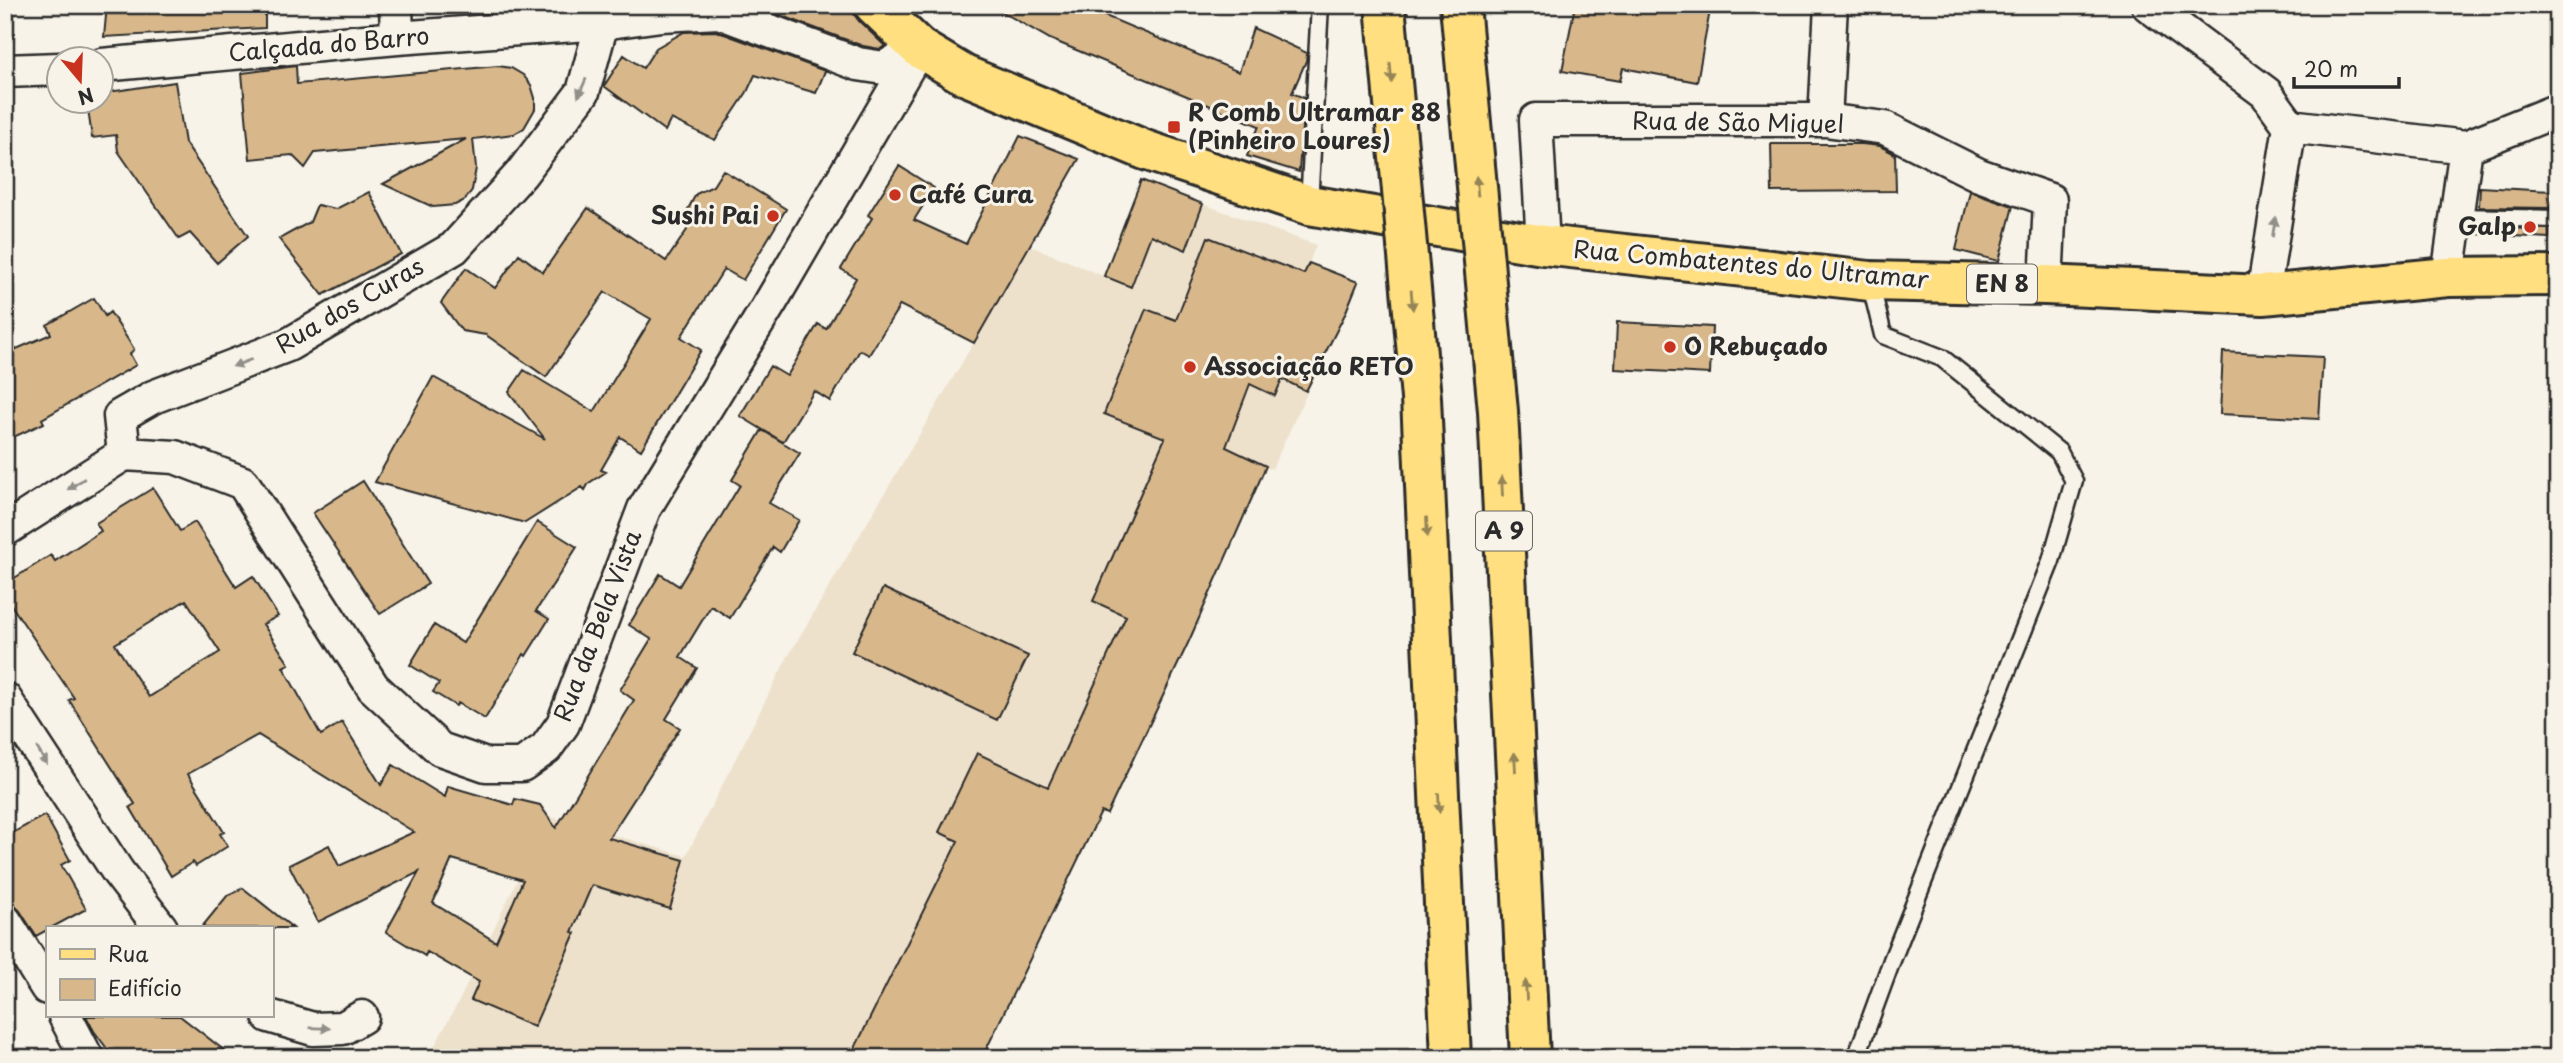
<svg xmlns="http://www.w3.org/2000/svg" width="2563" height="1063" font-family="'Playpen Sans',sans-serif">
  <rect width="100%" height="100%" fill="#f7f3e8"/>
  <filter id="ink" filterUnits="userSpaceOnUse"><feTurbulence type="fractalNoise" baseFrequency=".0143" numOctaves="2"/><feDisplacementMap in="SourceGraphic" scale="14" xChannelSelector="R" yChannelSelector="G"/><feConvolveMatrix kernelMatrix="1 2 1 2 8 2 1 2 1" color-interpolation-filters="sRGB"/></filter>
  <g filter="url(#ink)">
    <path fill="#eee1cc" d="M1203,204L1316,245L1309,263L1358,282L1272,469L1265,467L1189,641L1107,814L1101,812L982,1058L429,1056L459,1001L548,816L686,856L787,658L1031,246L1130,287L1151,235L1186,250Z"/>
    <path fill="#d8b88b" stroke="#2b2b2b" stroke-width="2" fill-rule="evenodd" d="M107,5H265V28L104,37Z
      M753,5H847L859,21L885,46L880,49L863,46Z
      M990,5H1079L1239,72L1253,28L1307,53L1306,61L1292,93L1304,98L1299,172L1247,156L1259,126L1050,39Z
      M1575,5H1711L1697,82L1623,68L1620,81L1562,71Z
      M716,31L825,71L816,93L755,75L747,92L715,140L671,119L665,131L604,86L624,55L643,68L656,48L684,32Z
      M296,66L297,84L498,66L511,68L523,75L531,85L535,98V109L524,128L514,134L473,139L476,168L472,190L465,200L455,205L433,207L383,184L466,139L315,153L305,168L292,155L250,159L242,73Z
      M175,82L185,143L248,236L217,263L190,233L179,239L118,151L116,135L92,138L87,102H102V93Z
      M1020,136L1079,159L974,343L900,305L869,355L860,350L830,401L814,391L783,442L740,416L770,366L787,376L818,324L826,329L856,278L841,269L872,218L868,215L899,166L934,188L914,220L966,244Z
      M1771,144H1862L1880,146L1895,154L1896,191L1772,192Z
      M723,170L786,209L743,280L724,269L681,337L701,350L641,450L620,437L601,470L606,472L589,483L585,490L582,487L525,523L375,482L433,377L545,439L509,392L524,370L594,412L651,319L605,292L546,377L486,335L462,331L441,303L466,268L495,288L519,254L543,272L588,208L666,261L687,230V211L696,194L713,186Z
      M1141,180L1203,204L1186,250L1151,235L1131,287L1104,276Z
      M2480,187L2552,191L2551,208L2479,207Z
      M1970,191L2013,206L1999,261L1956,250Z
      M369,192L401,254L323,295L279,239L310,222L317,205L336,209Z
      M2477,228L2549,229V238L2477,234Z
      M1208,237L1304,274L1309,263L1358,282L1345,314L1306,391L1282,379L1275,396L1250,384L1226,447L1266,466L1189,641L1107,814L1101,812L982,1058H850L958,841L939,832L977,753L1048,787L1126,616L1093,601L1165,438L1104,414L1146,309L1176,320Z
      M94,298L105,316L110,312L134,349L130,354L136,365L42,419L44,423L5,441V354L51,334L47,325Z
      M1617,322L1712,327L1710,374L1615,369Z
      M2223,352L2323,357L2319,419L2220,414Z
      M762,430L800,453L769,503L799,520L780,552L773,547L730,618L711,606L680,657L697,668L666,719L680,728L609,838L684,860L670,909L592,885L572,932L575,933L534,1027L471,1000L479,982L427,952L425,956L386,932L419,872L318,922L289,865L329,845L339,866L414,832L258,735L188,774L224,832L220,834L228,846L196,866L193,862L171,876L130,807L135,804L69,700L74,698L5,596V584L51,555L55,561L101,531L96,523L153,488L180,531L195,522L236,587L253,576L278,616L263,624L289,664L283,667L321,735L342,722L381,785L393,765L445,797L448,786L513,805L515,799L540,805L556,828L634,700L620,690L651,639L629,625L660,574L679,586L740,485L732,480ZM186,600L220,652L149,697L115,644ZM452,859L523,880L496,942L433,903Z
      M363,481L428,584L380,614L313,513Z
      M537,522L577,547L536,611L549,619L526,656L524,654L485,719L458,703L456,706L433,692L439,683L410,665L434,625L463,643Z
      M883,588L1028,656L997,720L852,652Z
      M45,815L70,860L61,865L86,909L36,936L20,911L14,905L5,903V837Z
      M243,888L293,928H201L227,896Z
      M86,1016H180L234,1058H114L94,1031Z"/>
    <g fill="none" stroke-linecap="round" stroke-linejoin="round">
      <g stroke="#2b2b2b" stroke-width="21">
        <path id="lane" d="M1309,205L1320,5
          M2456,217L2558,219
          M1856,1058L1892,960L2051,561L2074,481L2059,452L1942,358L1883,335L1870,281"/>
      </g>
      <g stroke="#2b2b2b" stroke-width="37">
        <path id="street" d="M396,5L397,38
          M2148,5L2266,93L2290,126
          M102,65L397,38L602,23L661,15L719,12L858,64L884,68L918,48
          M5,71L60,69
          M1825,120L1831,5
          M2290,126L2466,147L2558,110
          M1543,245L1536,120H1825L1885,128L1979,175L2050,200L2046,285
          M2448,277L2466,147
          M2263,295L2290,126
          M124,454L175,457L243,483L373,687L440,749L486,765H522L546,748L563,724L644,509L772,300L919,48
          M5,530L124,454L120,416L153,397L288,345L454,248L521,174L583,92L602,23
          M5,699L118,872L161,928
          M5,921L47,988
          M65,1016L87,1058
          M269,1016L313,1029L343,1028L362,1017"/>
      </g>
      <g stroke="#2b2b2b" stroke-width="44">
        <path id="primary" d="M874,5L919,48L964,75L1145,150L1309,205L1543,245L1870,281L2046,285L2263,295L2448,277L2558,276"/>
      </g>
      <use href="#lane" stroke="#f7f3e8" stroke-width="16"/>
      <use href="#street" stroke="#f7f3e8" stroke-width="32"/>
      <use href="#primary" stroke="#ffdf80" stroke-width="38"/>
      <g stroke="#2b2b2b" stroke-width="44" stroke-linecap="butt">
        <path id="highway-bridge" d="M1385,5L1421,398L1451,1058
          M1460,5L1498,411L1530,1058"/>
      </g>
      <use href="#highway-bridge" stroke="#ffdf80" stroke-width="38"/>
    </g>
    <defs><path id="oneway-solid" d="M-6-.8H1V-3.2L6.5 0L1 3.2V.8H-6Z" transform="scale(1.75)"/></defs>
    <g fill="#958556">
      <use href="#oneway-solid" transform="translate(1391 73) rotate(85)"/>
      <use href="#oneway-solid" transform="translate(1477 186) rotate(-95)"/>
      <use href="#oneway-solid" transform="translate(1412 300) rotate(85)"/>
      <use href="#oneway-solid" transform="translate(1502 486) rotate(-93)"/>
      <use href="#oneway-solid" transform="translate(1427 527) rotate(87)"/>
      <use href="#oneway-solid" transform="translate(1515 762) rotate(-93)"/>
      <use href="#oneway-solid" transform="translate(1439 803) rotate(87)"/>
      <use href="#oneway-solid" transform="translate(1526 990) rotate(-93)"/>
    </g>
    <g fill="#918f8a">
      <use href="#oneway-solid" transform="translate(582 88) rotate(114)"/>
      <use href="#oneway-solid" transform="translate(2274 227) rotate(-81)"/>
      <use href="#oneway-solid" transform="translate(242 363) rotate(159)"/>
      <use href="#oneway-solid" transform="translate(76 484) rotate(147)"/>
      <use href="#oneway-solid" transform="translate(42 756) rotate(58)"/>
      <use href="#oneway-solid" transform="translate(320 1028) rotate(2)"/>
    </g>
  </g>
  <g fill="#c8321e" stroke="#f7f3e8" stroke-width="2.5">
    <rect x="1167" y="120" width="14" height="14" rx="3.5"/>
    <circle cx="895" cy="195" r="7"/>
    <circle cx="773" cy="216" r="7"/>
    <circle cx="2530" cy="227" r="7"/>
    <circle cx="1670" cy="347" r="7"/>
    <circle cx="1190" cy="367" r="7"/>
  </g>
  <g text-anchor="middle" stroke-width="6" stroke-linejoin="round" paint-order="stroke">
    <g fill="#f7f3e8" stroke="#686764" stroke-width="2">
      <rect x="1967" y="264.5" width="70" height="39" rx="5"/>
      <rect x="1476" y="511.5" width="56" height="39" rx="5"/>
    </g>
    <g font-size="23" font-weight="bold" fill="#2b2b2b">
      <text x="2002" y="292">EN 8</text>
      <text x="1504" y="539">A 9</text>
    </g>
    <g font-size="24" fill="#2b2b2b" stroke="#f7f3e8">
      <text transform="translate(329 45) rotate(-5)" y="8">Calçada do Barro</text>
      <text transform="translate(1738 123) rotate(1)" y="8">Rua de São Miguel</text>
      <text transform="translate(1751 265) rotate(5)" y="8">Rua Combatentes do Ultramar</text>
      <text transform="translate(350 306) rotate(-30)" y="8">Rua dos Curas</text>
      <text transform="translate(598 626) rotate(-69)" y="8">Rua da Bela Vista</text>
    </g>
    <g font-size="24" font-weight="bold" fill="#2b2b2b" stroke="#f7f3e8" text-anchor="start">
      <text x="1188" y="121">R Comb Ultramar 88<tspan x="1188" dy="28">(Pinheiro Loures)</tspan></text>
      <text x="909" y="203">Café Cura</text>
      <text x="759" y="224" text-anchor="end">Sushi Pai</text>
      <text x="2516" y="235" text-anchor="end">Galp</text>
      <text x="1684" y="355">O Rebuçado</text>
      <text x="1204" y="375">Associação RETO</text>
    </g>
  </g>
  <rect width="2563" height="1063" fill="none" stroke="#f7f3e8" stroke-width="28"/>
  <rect x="14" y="14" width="2535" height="1035" fill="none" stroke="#2b2b2b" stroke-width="2.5" filter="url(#ink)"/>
  <rect x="46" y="926" width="228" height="91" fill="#f7f3e8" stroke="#a5a39c" stroke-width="2"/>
  <rect x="60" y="949" width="35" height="10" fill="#ffdf80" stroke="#a5a39c" stroke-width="2"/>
  <text x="108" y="962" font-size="21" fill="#2b2b2b">Rua</text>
  <rect x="60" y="979" width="35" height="21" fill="#d8b88b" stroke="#a5a39c" stroke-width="2"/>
  <text x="108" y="996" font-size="21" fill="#2b2b2b">Edifício</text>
  <g transform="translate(80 80) rotate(161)"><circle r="33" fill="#f7f3e8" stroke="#a5a39c" stroke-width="2"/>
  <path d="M0-5L12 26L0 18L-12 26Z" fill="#c8321e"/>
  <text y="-10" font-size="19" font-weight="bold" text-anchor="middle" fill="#2b2b2b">N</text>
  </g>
  <path d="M2294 77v10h105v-10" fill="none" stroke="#2b2b2b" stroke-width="3.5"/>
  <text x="2304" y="77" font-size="21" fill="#2b2b2b" stroke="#f7f3e8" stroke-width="5" paint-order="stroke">20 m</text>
</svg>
